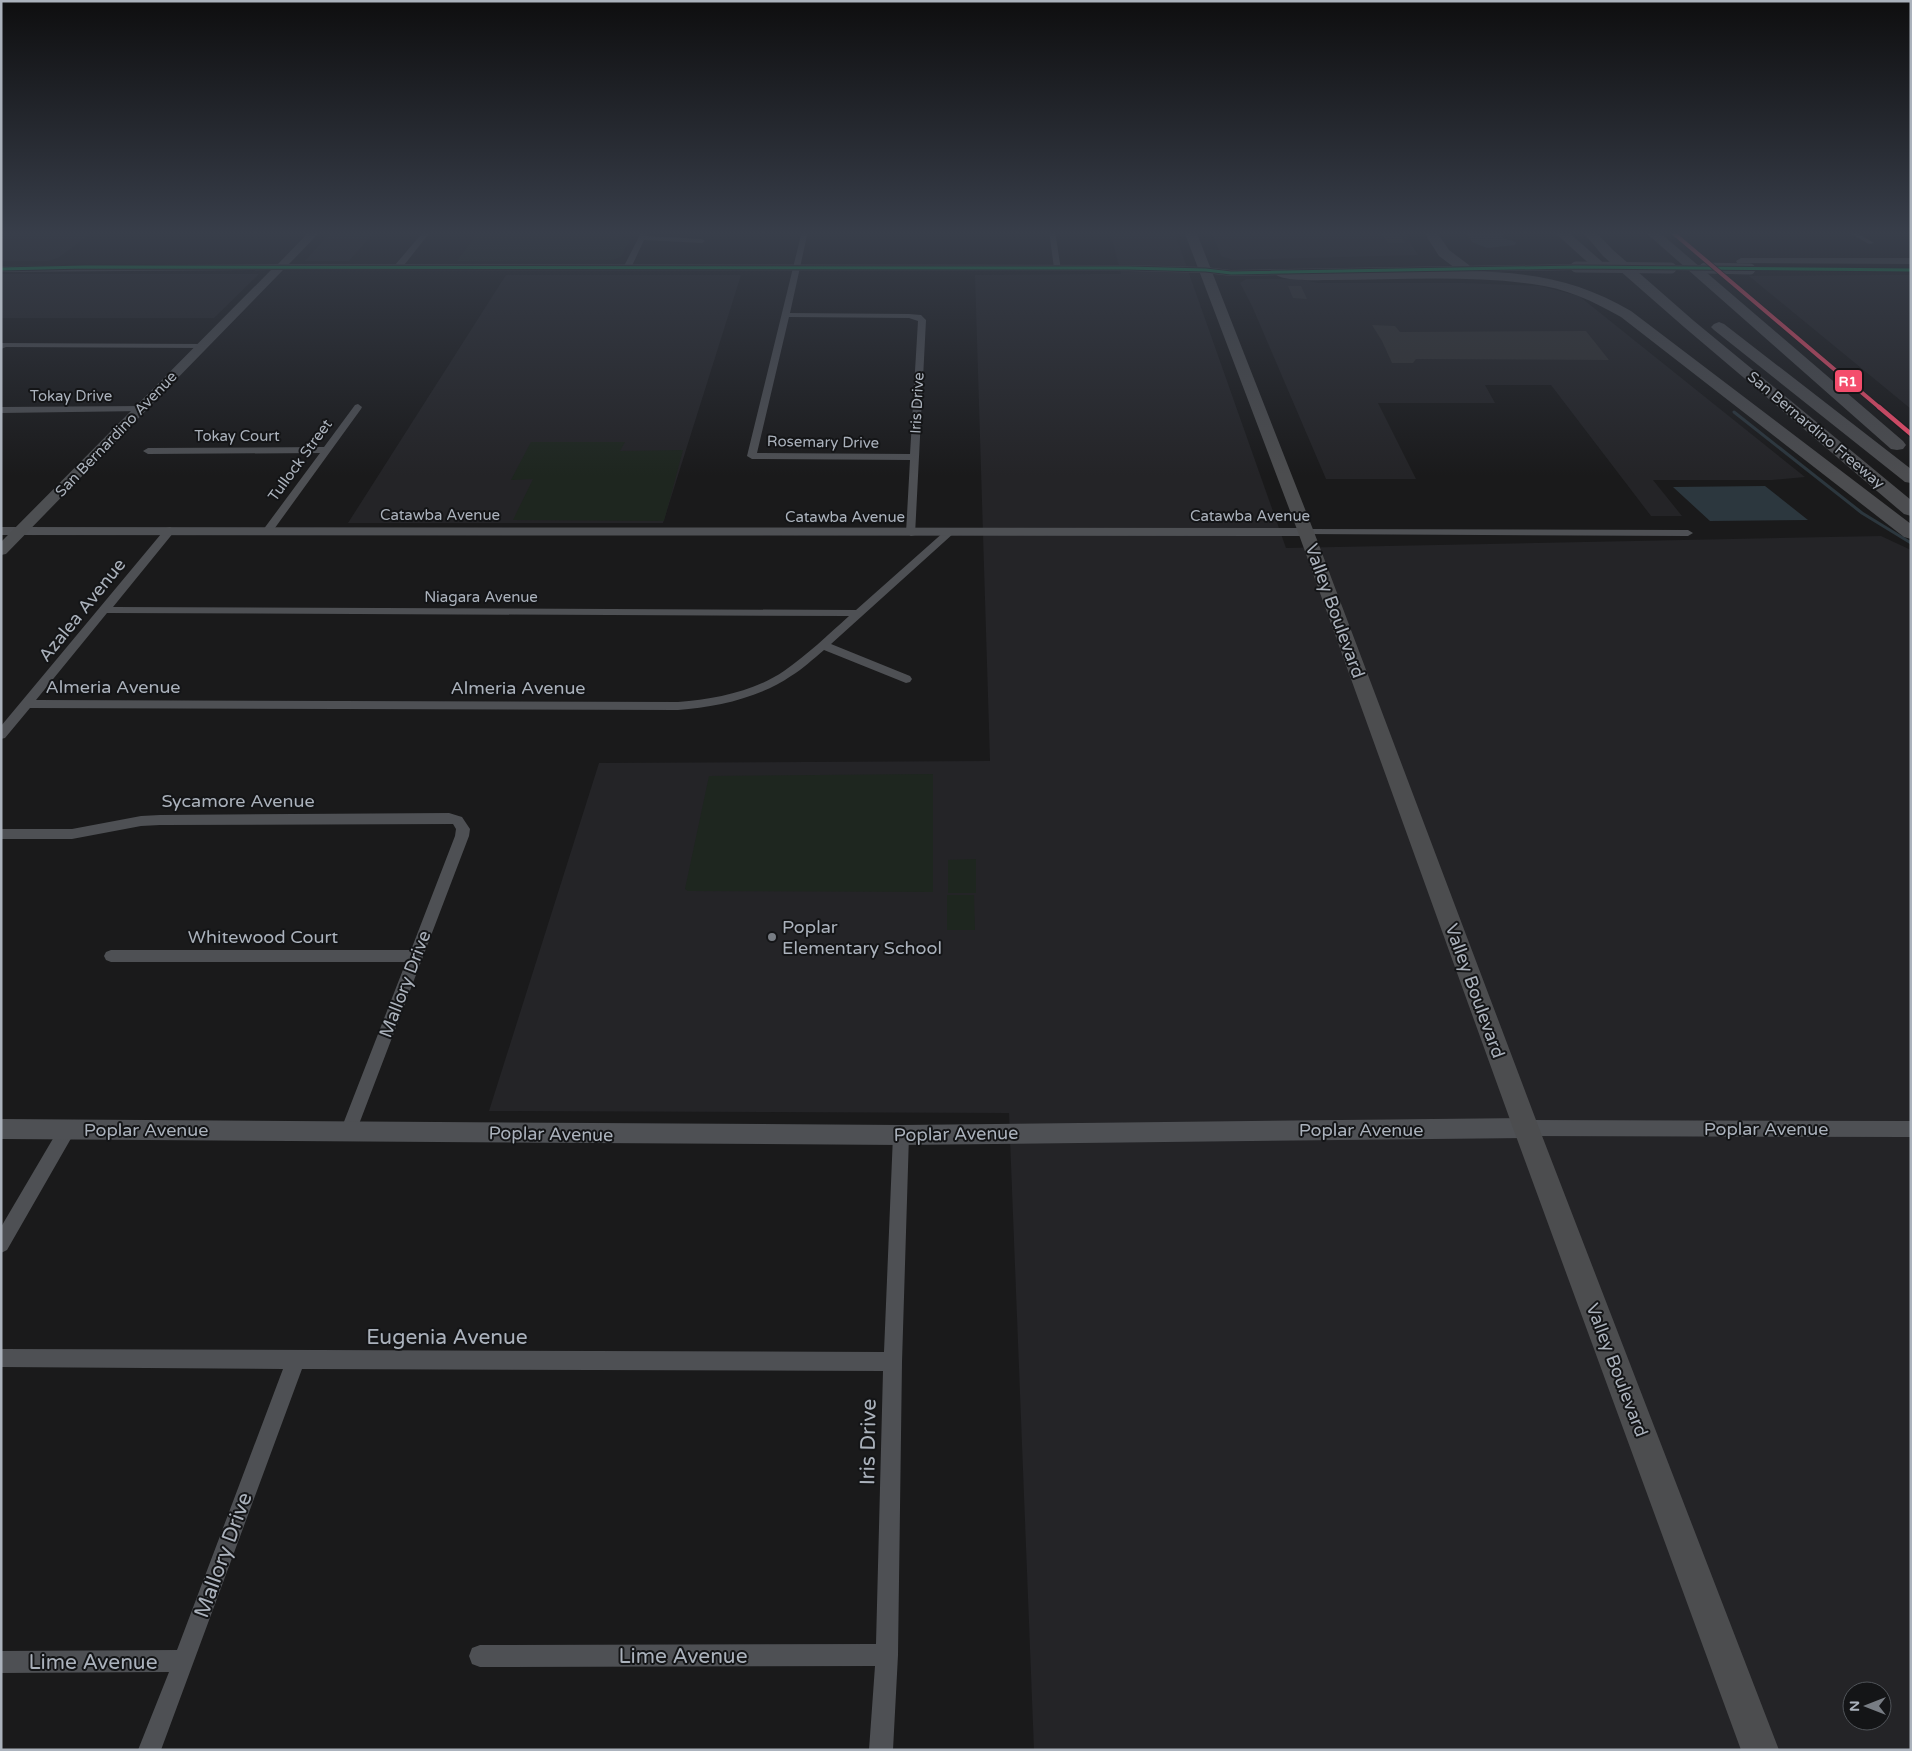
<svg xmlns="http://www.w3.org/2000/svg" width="1912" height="1751" font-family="'Varela Round',sans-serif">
  <rect width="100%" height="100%" fill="#1a1a1b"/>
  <path fill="#242427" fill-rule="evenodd" d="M1,231H94L58,258L48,261H1Z
    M1110,231H1174L1286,548L1881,536L1911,550V1750H1034L1009,1113L489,1111L599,763L990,761L975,275L1121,274ZM1852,1691H1882V1721H1852Z
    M1211,231H1403L1418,255L1233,260L1221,256Z
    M329,234H373L349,261H305Z
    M1,274H259L214,318H1Z
    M506,275H741L663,523H348Z
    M1911,275V409L1749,276L1884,275Z
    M1246,279H1297L1318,283H1464L1540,286L1579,296L1805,477L1772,480H1653L1682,516H1651L1551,385H1485L1495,403H1378L1416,479H1326L1252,306L1240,283Z"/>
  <path fill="#1e261f" d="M479,231H613L612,235H618L619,237L630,240L621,257L612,260L457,261Z
    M531,442H625L620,451L683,450L664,521L513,520L533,479L511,480Z
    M933,774V892L688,891L685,889L709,776Z
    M976,859V893H948V860Z
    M947,895H974L975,930H947Z"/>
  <path fill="#2c373e" d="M1466,231H1503V238L1516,242L1515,245L1487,248L1472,242Z
    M1765,486L1808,520L1710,521L1673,487Z"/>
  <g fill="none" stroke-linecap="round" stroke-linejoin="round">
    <path stroke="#2c373e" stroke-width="3" d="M1734,412L1862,513L1911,543"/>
  </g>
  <path fill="#323233" d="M1379,231H1397L1405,243H1388Z
    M1288,286H1301L1307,299L1293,298Z
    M1372,325L1395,326L1400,332L1586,331L1609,360L1416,359L1413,363H1392L1382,341Z"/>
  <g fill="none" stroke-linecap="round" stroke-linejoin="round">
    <path fill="#4e5054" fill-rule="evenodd" d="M424,231H431L401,269H395V265Z
      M642,231H648L646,236L702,239L705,241L702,243L644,240L631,268L624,270L623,268Z
      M802,231H808L790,313L909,314L921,315L926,320L915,535L911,536L906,533L910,460L752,459L747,456ZM789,317L909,318L918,321L910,454L757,453Z
      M1049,231H1055L1061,270L1054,268Z
      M1846,231H1854L1874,243L1869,244Z
      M1,343L202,344L206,346L202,348L6,347L1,349Z
      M358,404L362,407L361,409L272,532L268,533L263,530L320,453L148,454L143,451L148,448L324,447L355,405Z
      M141,406L144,407V411L1,413V407Z
      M170,527L175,530L174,532L113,607L856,610L945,531L949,530L954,533L831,644L910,676L912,679L910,682L906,683L824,650C813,659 803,669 791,676C759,698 716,707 678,710L30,708L5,738L1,739V726L166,528ZM107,613L849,616C828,635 807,655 784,671C753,692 714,699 678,702L36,700Z
      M1306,529L1688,530L1693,533L1688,536L1302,534L1301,532Z
      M449,813L462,817L470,829L469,836L356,1132L354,1137L348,1140L342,1137L340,1132L406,962H111L106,960L104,956L106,952L111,950H411L455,836L456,829L453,824L160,825L141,826L72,839H1V829H72L141,816L160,815Z
      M1526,1120L1911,1121V1137L1526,1136L1520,1133L1518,1128L1520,1123Z
      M67,1122L73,1125L75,1130L73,1135L7,1250L1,1253V1227L61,1125Z
      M901,1127L907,1130L909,1135L902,1362L898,1655L893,1750H869L875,1666L480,1667L472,1664L469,1656L472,1648L480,1645L876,1644L883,1371L302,1369L161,1750H138L169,1672L1,1673V1651L177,1650L283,1369L1,1367V1349L884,1352L893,1135L895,1130Z"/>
    <path fill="#4e5054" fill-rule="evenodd" d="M1,527L1306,528L1312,532L1306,536L1,535Z
      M1526,1118L1533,1121L1536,1128L1533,1135L1526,1138L901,1145L1,1139V1119L901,1125Z"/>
    <path fill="#4d4f52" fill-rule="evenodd" d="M310,231H321L289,264L1128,265L1206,267L1231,270L1576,264L1581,267L1576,270L1231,276L1206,273L1128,271L283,270L6,554L1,555V542L271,270L1,272V266L278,264Z
      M1741,258H1911V264L1737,263L1736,261Z
      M1671,265H1705L1710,268L1705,271L1667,270L1666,268Z"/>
    <path fill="#4c4d4f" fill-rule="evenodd" d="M1184,231H1196L1314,532L1539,1128L1779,1750H1741L1513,1128L1298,532Z"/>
    <path fill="#4c4d50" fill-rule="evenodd" d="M1423,231H1436L1449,250L1469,265L1471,268L1468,271C1528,272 1579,280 1631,311L1911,524V539L1904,537L1621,317C1593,301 1565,288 1532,284C1465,275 1397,280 1330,280C1318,280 1281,282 1274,273L1281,269L1308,272L1459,271L1439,256Z
      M1553,231H1567L1607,266L1600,270L1595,269Z
      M1582,231H1595L1613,250L1694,321L1911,500V516L1904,514L1684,327L1603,256Z
      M1644,231H1658L1903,441L1906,445L1903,449L1897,450L1891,449Z
      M1719,322L1724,324L1911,469V483L1905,482L1714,330L1711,327L1714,324Z"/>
    <path stroke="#4e5053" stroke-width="2" stroke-dasharray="4 3" stroke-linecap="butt" d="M1671,231L1880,408"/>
    <path stroke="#4e5053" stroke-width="2.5" stroke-dasharray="4.5 4" stroke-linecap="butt" d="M1879,407L1911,434"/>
    <path stroke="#4d4f52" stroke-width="11" d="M1576,267L1671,268
      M1705,268L1750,269"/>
    <g stroke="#141517" stroke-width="5">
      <path id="bus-1" d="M1,269L85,267L1128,268L1206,270L1231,273L1576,267L1911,270"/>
    </g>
    <use href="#bus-1" stroke="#00a651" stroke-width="3"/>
    <g stroke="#141517" stroke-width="5.5">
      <path id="rail-1-far1" d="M1671,231L1880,408"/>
    </g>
    <g stroke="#141517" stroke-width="7">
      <path id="rail-1" d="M1879,407L1911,434"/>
    </g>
    <use href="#rail-1-far1" stroke="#f44d6c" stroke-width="4"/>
    <use href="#rail-1" stroke="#f44d6c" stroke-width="4.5"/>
  </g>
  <linearGradient id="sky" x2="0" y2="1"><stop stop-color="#0e0e0f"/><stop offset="0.49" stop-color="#383e4a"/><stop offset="1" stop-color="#383e4a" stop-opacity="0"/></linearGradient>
  <rect width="1912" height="476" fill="url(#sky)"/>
  <circle fill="#787d84" stroke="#141517" stroke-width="2" cx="772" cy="937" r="5"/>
  <g text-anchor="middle" stroke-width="4" stroke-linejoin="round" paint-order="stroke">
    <g font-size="15" fill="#abb2bc" stroke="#141517">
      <text x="71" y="401">Tokay Drive</text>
      <text transform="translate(917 403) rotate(-87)" y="5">Iris Drive</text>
      <text transform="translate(1816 430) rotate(40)" y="5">San Bernardino Freeway</text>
      <text transform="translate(116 434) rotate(-46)" y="5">San Bernardino Avenue</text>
      <text x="237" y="441">Tokay Court</text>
      <text transform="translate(823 442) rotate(1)" y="5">Rosemary Drive</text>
      <text transform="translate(300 460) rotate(-54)" y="5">Tullock Street</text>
      <text x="440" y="520">Catawba Avenue</text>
      <text x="1250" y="521">Catawba Avenue</text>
      <text x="845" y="522">Catawba Avenue</text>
      <text x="481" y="602">Niagara Avenue</text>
    </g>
    <g font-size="18" fill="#abb2bc" stroke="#141517">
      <text transform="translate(82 610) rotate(-51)" y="6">Azalea Avenue</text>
      <text transform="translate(1335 611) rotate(70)" y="6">Valley Boulevard</text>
      <text x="113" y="693">Almeria Avenue</text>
      <text x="518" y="694">Almeria Avenue</text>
      <text x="238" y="807">Sycamore Avenue</text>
      <text x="263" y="943">Whitewood Court</text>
      <text transform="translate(405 984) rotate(-69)" y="6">Mallory Drive</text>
      <text transform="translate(1475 991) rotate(70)" y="6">Valley Boulevard</text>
      <text x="1766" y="1135">Poplar Avenue</text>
      <text x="146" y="1136">Poplar Avenue</text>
      <text x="1361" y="1136">Poplar Avenue</text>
      <text transform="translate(551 1134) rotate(1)" y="6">Poplar Avenue</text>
      <text transform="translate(956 1134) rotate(-1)" y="6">Poplar Avenue</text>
      <text transform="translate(1617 1370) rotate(69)" y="6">Valley Boulevard</text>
    </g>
    <g font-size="18" fill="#abb2bc" stroke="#141517" text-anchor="start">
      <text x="782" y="933">Poplar<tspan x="782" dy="21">Elementary School</tspan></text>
    </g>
    <g font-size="21" fill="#abb2bc" stroke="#141517">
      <text x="447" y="1344">Eugenia Avenue</text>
      <text transform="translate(868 1442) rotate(-89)" y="7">Iris Drive</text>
      <text transform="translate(223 1555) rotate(-70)" y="7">Mallory Drive</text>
      <text x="683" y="1663">Lime Avenue</text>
      <text x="93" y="1669">Lime Avenue</text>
    </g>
  </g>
  <rect stroke="#141517" stroke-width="2" x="1834" y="369" width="29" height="24" rx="5" fill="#f44d6c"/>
  <g font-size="14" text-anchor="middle" font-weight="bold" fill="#fff">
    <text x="1848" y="386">R1</text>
  </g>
  <rect width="1912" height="1751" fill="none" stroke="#abb2bc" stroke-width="5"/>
  <g transform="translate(1867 1706) rotate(270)"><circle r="24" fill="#141517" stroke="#505459"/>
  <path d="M0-4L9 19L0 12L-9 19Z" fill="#787d84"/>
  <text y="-8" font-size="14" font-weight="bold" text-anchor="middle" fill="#abb2bc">N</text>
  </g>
</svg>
